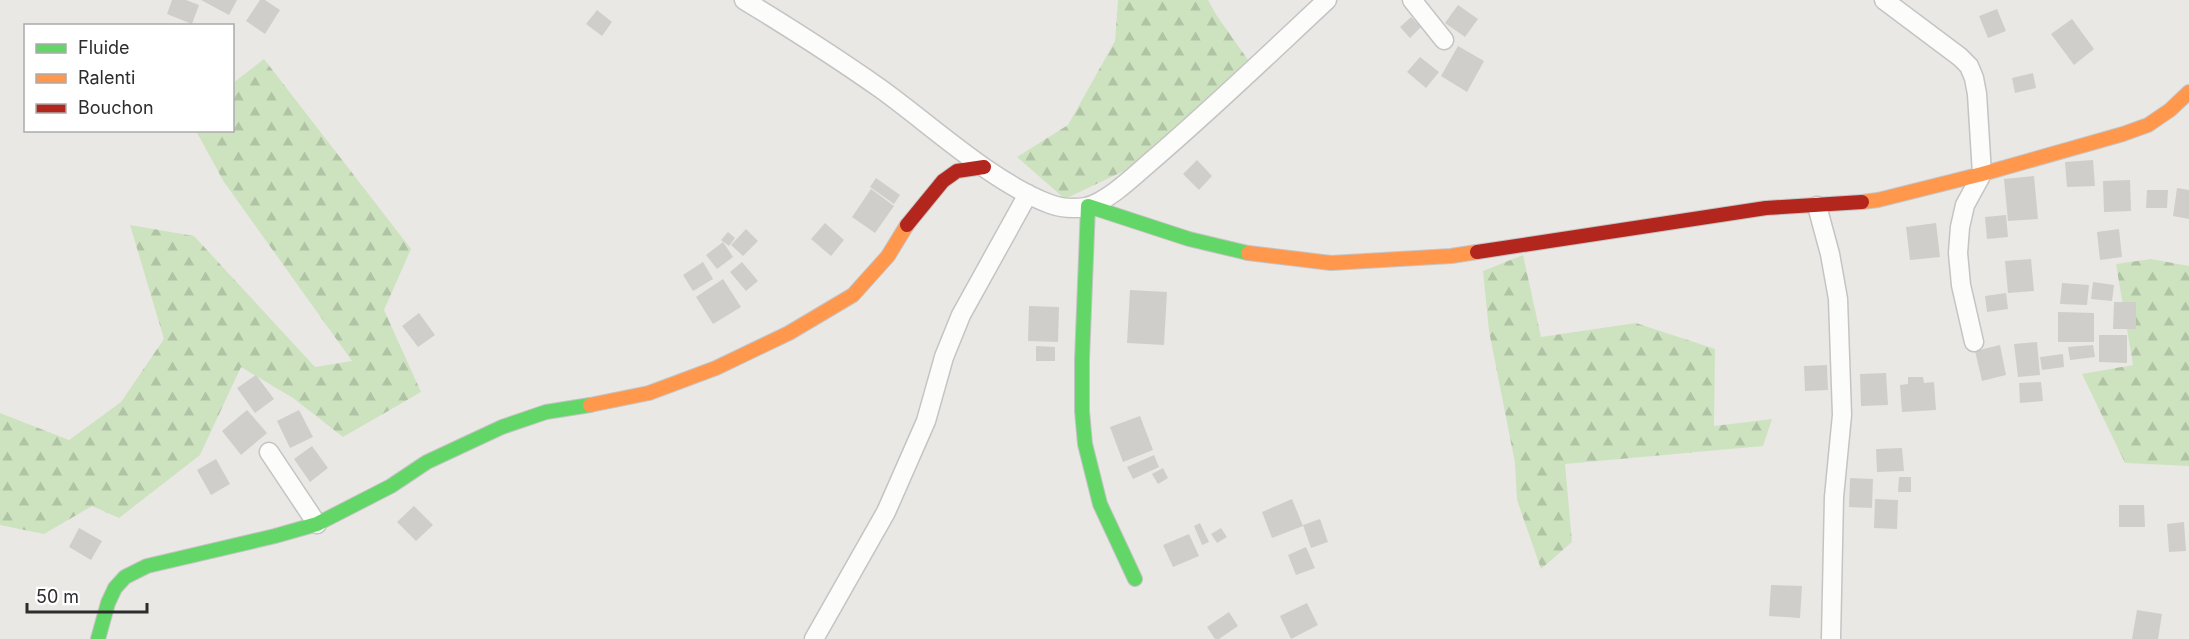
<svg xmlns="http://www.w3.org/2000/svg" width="2189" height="639" font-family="Inter,sans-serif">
  <defs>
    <pattern id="forest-firs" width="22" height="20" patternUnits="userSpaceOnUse" patternTransform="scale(1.5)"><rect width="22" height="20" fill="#cde3c0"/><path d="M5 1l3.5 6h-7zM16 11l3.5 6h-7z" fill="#b0c3a5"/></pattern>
  </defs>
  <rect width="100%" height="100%" fill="#eae8e4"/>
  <path fill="url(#forest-firs)" d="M1118,0H1208L1217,16L1253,67L1155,156L1065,199L1017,157L1068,125L1115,41Z
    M264,59L411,249L384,310L421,392L343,437L293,398L241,367L200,455L119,518L92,506L44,534L0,525V413L69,440L121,402L164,339L130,225L194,236L315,367L352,361L224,182L196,131L232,130L233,83Z
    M1523,255L1541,337L1636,323L1715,349L1714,426L1772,419L1763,446L1565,464L1572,542L1541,569L1517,500L1515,463L1489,331L1483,271Z
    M2151,259L2189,266V466L2125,463L2082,374L2133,365L2116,264Z"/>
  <path fill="#cfcecb" d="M172,0H186L199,5L192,24L167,14Z
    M201,0H237L229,15Z
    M260,0H265L280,10L265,34L246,21Z
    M1458,5L1478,19L1465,37L1445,23Z
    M1997,9L2006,31L1988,38L1979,16Z
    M597,10L612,22L602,36L586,24Z
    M1411,17L1421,27L1410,38L1400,27Z
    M2072,19L2094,49L2074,65L2051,34Z
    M1458,46L1484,61L1467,92L1441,76Z
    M1420,57L1439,72L1426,88L1407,72Z
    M2033,73L2036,88L2015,93L2012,78Z
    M1197,160L1212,176L1199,190L1183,174Z
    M2093,160L2095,186L2067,187L2065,162Z
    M2034,176L2038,219L2008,221L2004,179Z
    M876,178L900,195L894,204L870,187Z
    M2130,180L2131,211L2104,212L2103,181Z
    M2177,188L2189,190V219L2173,216Z
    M871,189L894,206L875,233L852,217Z
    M2147,190H2168L2167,208H2146Z
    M2006,215L2008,237L1987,239L1985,217Z
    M825,223L844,240L831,256L811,239Z
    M1936,223L1940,257L1910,260L1906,227Z
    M746,229L758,241L743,256L731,245Z
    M2119,229L2122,257L2100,260L2097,232Z
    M728,232L735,238L729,246L721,240Z
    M723,242L733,257L717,269L706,255Z
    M2031,259L2034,291L2008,293L2005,261Z
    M703,262L713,279L693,291L683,275Z
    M742,262L758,281L746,291L730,272Z
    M723,279L741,307L713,324L696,297Z
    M2093,282L2114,285L2112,301L2091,299Z
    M2062,283L2089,285L2087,305L2060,304Z
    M1130,290L1167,292L1164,345L1127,343Z
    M2006,293L2008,309L1987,312L1985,296Z
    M2114,302H2136V329H2113Z
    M1029,306L1059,307L1058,342L1028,341Z
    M2058,312L2094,313V342H2058Z
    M419,313L435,335L418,347L402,326Z
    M2099,335H2127V363L2099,362Z
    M2037,342L2040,375L2018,377L2014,344Z
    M2000,345L2006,375L1982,381L1975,351Z
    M2093,345L2095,357L2070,360L2068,347Z
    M1036,346L1055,347V361H1036Z
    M2063,354L2064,367L2042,370L2040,357Z
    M1827,365L1828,390L1805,391L1804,366Z
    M1886,373L1888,405L1861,406L1860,374Z
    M256,375L274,399L255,413L237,388Z
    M1908,377H1923L1924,383L1934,382L1936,410L1902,412L1900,385L1908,384Z
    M2041,382L2043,401L2020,403L2019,383Z
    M247,410L267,433L241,455L222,431Z
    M299,410L313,437L290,448L277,421Z
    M1140,416L1153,450L1123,462L1110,427Z
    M312,446L328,468L310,482L294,459Z
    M1902,448L1904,471L1877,472L1876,449Z
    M1154,455L1159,467L1133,479L1127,467Z
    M216,459L230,484L211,495L197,470Z
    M1163,468L1168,478L1158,484L1152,474Z
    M1899,477H1911V492H1898Z
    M1850,478L1873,479L1872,508L1849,507Z
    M1292,499L1303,526L1272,538L1262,512Z
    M1875,499L1898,500L1897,529L1874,528Z
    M2119,505H2144L2145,527H2119Z
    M414,506L433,525L416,541L397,522Z
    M1320,519L1328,542L1311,548L1303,525Z
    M2184,522L2186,551L2169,552L2167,524Z
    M1200,523L1209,542L1202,545L1194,526Z
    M79,528L102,541L91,560L69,547Z
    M1221,528L1227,537L1217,543L1211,534Z
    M1189,534L1199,556L1173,567L1163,545Z
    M1306,547L1315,568L1296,575L1288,555Z
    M1771,585L1802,586L1800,618L1769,616Z
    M1307,603L1318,625L1291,639L1280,616Z
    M2137,610L2162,614L2158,639H2132Z
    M1229,612L1238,626L1219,639H1215L1207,627Z"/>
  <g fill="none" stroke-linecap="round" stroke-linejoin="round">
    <g stroke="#c4c4c4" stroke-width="21">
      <path id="street" d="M744,0C790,28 837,58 881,89C931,125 993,183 1050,204C1061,208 1074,209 1086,207C1107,202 1133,177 1149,163C1210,111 1268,55 1327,0
        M1412,0L1444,40
        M1884,0L1960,57L1969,66L1974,78L1977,94L1982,174L1965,205L1960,227L1958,253L1961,285L1974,342
        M1817,206L1830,254L1838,299L1842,415L1834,497L1831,639
        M269,452L317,524
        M814,639L886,512L926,421L944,357L961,315L1028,194"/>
    </g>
    <g stroke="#c4c4c4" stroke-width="16">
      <path id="fast" d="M1135,579L1100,504L1085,444L1082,411V360L1088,206L1189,239L1248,253
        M98,639L108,603L115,588L125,577L147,566L275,536L317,524L391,486L427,462L502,427L546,412L590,405"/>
    </g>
    <g stroke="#c4c4c4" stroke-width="16">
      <path id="slow" d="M1862,202L1878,200L1982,174L2123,134L2148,125L2170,110L2189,92
        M1248,253L1331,263L1451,256L1477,252
        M590,405L649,393L716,368L789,333L853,295L888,256L907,225"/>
    </g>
    <g stroke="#c4c4c4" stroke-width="16">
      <path id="jam" d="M907,225L943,181L957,171L984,167
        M1477,252L1766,208L1862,202"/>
    </g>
    <use href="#street" stroke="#fcfcfb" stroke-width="18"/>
    <use href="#fast" stroke="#63d668" stroke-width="14"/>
    <use href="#slow" stroke="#ff974d" stroke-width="14"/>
    <use href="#jam" stroke="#b3261e" stroke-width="14"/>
  </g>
  <rect x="24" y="24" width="210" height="108" fill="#ffffff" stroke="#ababab" stroke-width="1.5"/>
  <rect x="36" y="44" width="30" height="9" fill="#63d668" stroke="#ababab" stroke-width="1.5"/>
  <text x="78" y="54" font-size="18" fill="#2d2d2d">Fluide</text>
  <rect x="36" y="74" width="30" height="9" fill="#ff974d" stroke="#ababab" stroke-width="1.5"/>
  <text x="78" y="84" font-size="18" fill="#2d2d2d">Ralenti</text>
  <rect x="36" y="104" width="30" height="9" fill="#b3261e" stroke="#ababab" stroke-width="1.5"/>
  <text x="78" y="114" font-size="18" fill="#2d2d2d">Bouchon</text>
  <path d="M27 603v9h120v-9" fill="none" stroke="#2d2d2d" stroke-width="3"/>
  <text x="36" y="603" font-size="18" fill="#2d2d2d" stroke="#ffffff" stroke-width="4.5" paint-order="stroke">50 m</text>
</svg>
